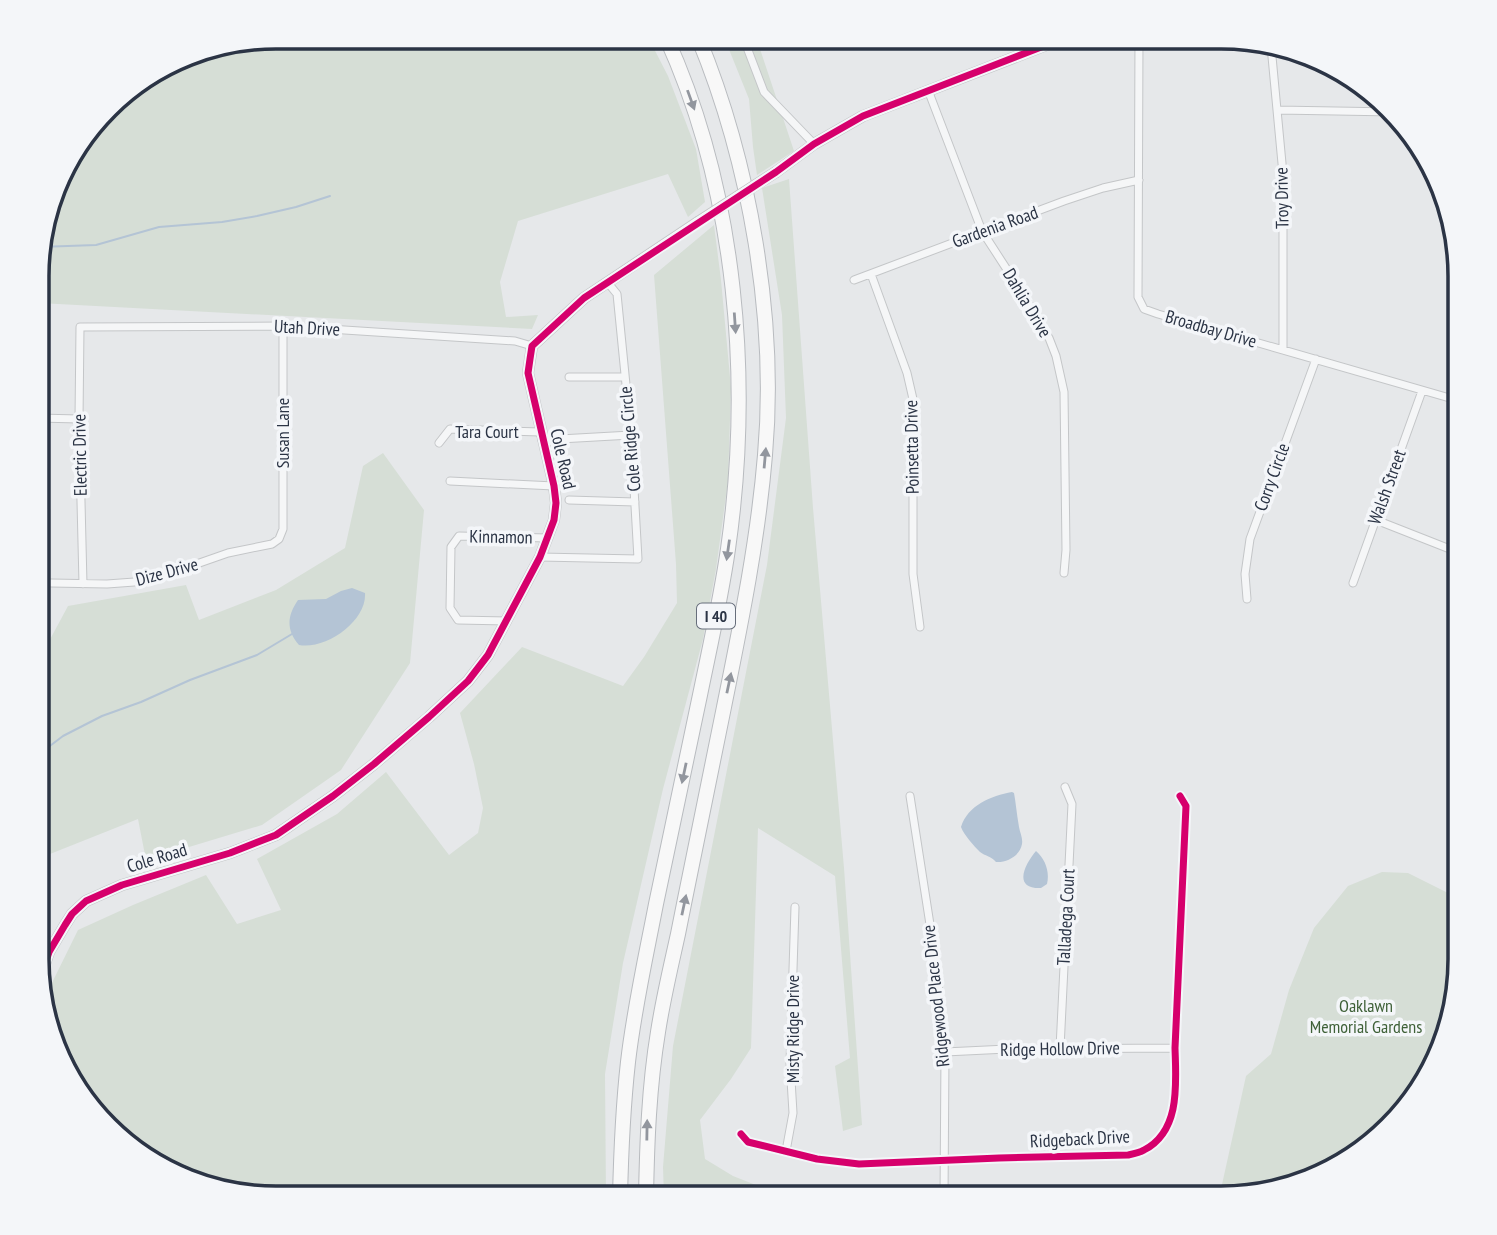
<svg xmlns="http://www.w3.org/2000/svg" width="1497" height="1235" font-family="'PT Sans Narrow',sans-serif">
  <rect width="100%" height="100%" fill="#e6e8ea"/>
  <path fill="#d6ded6" d="M276,37H648L668,76L696,149L705,202L688,217L668,174L518,221L500,282L506,317L538,315L532,329L39,303V245L69,157L119,96L199,50Z
    M724,37H756L794,151L757,175L753,147L749,99Z
    M789,179L813,508L844,868L862,1125L843,1131L835,1066L850,1058L835,876L758,828L751,1048L731,1079L700,1120L705,1159L733,1176L776,1193L857,1198H664L663,1167L673,1046L767,565L786,418L782,315L762,188Z
    M714,225L721,280L731,388L728,481L716,569L703,639L663,789L623,963L605,1074L606,1198H261L184,1180L107,1128L61,1064L44,999L78,930L133,905L206,875L237,924L281,910L257,859L337,814L386,772L449,855L478,833L483,808L474,764L460,713L522,647L623,686L644,657L677,603L676,564L654,275Z
    M383,453L424,510L410,663L341,770L262,825L146,860L138,819L45,856L48,927L37,949L38,646L47,645L68,606L186,585L199,620L276,590L345,548L363,466Z
    M1382,872L1408,873L1460,899V975L1442,1051L1390,1128L1313,1180L1219,1198L1246,1076L1271,1054L1289,990L1314,928L1348,886Z"/>
  <path fill="#b4c4d5" d="M352,588L365,593C367,621 326,650 299,645C286,630 287,616 298,600L326,599L341,591Z
    M1012,792L1014,793C1016,804 1017,816 1019,827C1020,833 1023,838 1022,844C1020,856 1006,863 996,862C991,856 985,856 980,852C974,846 964,835 961,827C968,805 991,796 1012,792Z
    M1036,851C1045,859 1050,871 1047,884L1041,888C1012,889 1025,864 1036,851Z"/>
  <g fill="none" stroke-linecap="round" stroke-linejoin="round">
    <path stroke="#b4c4d5" stroke-width="2" d="M39,247L96,245L159,227L222,222L257,216L296,207L330,196
      M38,755L63,736L102,716L141,702L190,680L257,655L292,634"/>
    <g stroke="#c4c6c8" stroke-width="9">
      <path id="street" d="M743,37L764,92L814,144
        M1139,37L1138,297L1144,309L1158,314L1460,401
        M1271,46L1283,174V350
        M928,90L982,231L1026,299L1049,338L1056,356L1064,392L1066,550L1064,573
        M1278,110L1394,112
        M871,274L907,373L913,399V574L920,627
        M854,280L1064,201L1103,188L1139,180
        M569,377H625
        M38,418L79,419
        M542,440L631,435
        M439,443L450,429L540,432
        M450,481L554,486
        M569,500L635,502
        M1376,520L1460,553
        M540,557L638,559L631,435L618,304L617,294L608,283
        M51,583L107,584L148,581L228,553L272,544L279,539L283,529V326
        M1353,583L1422,391
        M83,584L79,419L80,327L283,326L515,341L532,346
        M1247,599L1245,574L1250,539L1316,359
        M507,621L458,620L450,608L451,547L459,536L547,538
        M910,796L936,963L945,1052L944,1198
        M1060,1048L1072,804L1065,787
        M945,1052L1007,1049L1175,1048
        M741,1134L748,1142L817,1159L859,1164L999,1158L1128,1155C1133,1154 1139,1153 1144,1150C1181,1131 1176,1083 1175,1048L1186,806L1180,796
        M786,1151L793,1113L790,1063L795,907"/>
    </g>
    <g stroke="#c4c6c8" stroke-width="12">
      <path id="secondary" d="M776,172L814,144L863,116L1067,37
        M39,981L49,952L65,925L72,914L86,901L122,885L230,853L276,835L333,796L374,764L429,717L468,681L488,655L540,557L554,520L556,503L554,486L528,373L532,346L584,298L698,222"/>
    </g>
    <g stroke="#b8bbbf" stroke-width="16">
      <path id="highway" d="M620,1198C621,1152 623,1107 628,1062C634,1009 646,956 656,904C671,834 686,764 700,695C710,646 721,598 728,549C752,381 737,193 666,37
        M646,1198C647,1142 649,1087 658,1032C663,999 671,966 678,934C693,858 709,782 724,707C741,623 758,540 765,455C777,319 750,163 698,37"/>
    </g>
    <use href="#street" stroke="#f5f6f7" stroke-width="7"/>
    <use href="#secondary" stroke="#f8f8f8" stroke-width="10"/>
    <use href="#highway" stroke="#f8f8f8" stroke-width="14"/>
    <g stroke="#c4c6c8" stroke-width="12" stroke-linecap="butt">
      <path id="secondary-bridge" d="M698,222L776,172"/>
    </g>
    <use href="#secondary-bridge" stroke="#f8f8f8" stroke-width="10"/>
    <g stroke="#f4f6f9" stroke-width="11">
      <path id="cycleway" d="M39,981L49,952L65,925L72,914L86,901L122,885L230,853L276,835L333,796L374,764L429,717L468,681L488,655L540,557L554,520L556,503L554,486L528,373L530,359L532,346L584,298L776,172L814,144L863,116L1067,37
        M741,1134L748,1142L817,1159L859,1164L999,1158L1128,1155C1133,1154 1139,1153 1144,1150C1181,1131 1176,1083 1175,1048L1186,806L1180,796"/>
    </g>
    <use href="#cycleway" stroke="#d6006c" stroke-width="7"/>
  </g>
  <defs><path id="oneway-solid" d="M-6-.8H1V-3.2L6.5 0L1 3.2V.8H-6Z" transform="scale(1.75)"/></defs>
  <g fill="#92969e">
    <use href="#oneway-solid" transform="translate(691 100) rotate(70)"/>
    <use href="#oneway-solid" transform="translate(735 323) rotate(86)"/>
    <use href="#oneway-solid" transform="translate(765 458) rotate(-85)"/>
    <use href="#oneway-solid" transform="translate(728 550) rotate(98)"/>
    <use href="#oneway-solid" transform="translate(729 683) rotate(-78)"/>
    <use href="#oneway-solid" transform="translate(684 773) rotate(102)"/>
    <use href="#oneway-solid" transform="translate(684 905) rotate(-78)"/>
    <use href="#oneway-solid" transform="translate(647 1130) rotate(-89)"/>
  </g>
  <g text-anchor="middle" stroke-width="7" stroke-linejoin="round" paint-order="stroke">
    <rect fill="#f4f6f9" stroke="#676e7b" stroke-width="2" x="697" y="603.5" width="38" height="25" rx="5"/>
    <g font-size="16" font-weight="bold" fill="#2b3445">
      <text x="716" y="622">I 40</text>
    </g>
    <g font-size="18" fill="#2b3445" stroke="#f4f6f9">
      <text transform="translate(1282 198) rotate(-91)" y="6">Troy Drive</text>
      <text transform="translate(995 227) rotate(-20)" y="6">Gardenia Road</text>
      <text transform="translate(1027 303) rotate(59)" y="6">Dahlia Drive</text>
      <text transform="translate(307 328) rotate(3)" y="6">Utah Drive</text>
      <text transform="translate(1211 329) rotate(16)" y="6">Broadbay Drive</text>
      <text x="487" y="438">Tara Court</text>
      <text transform="translate(283 433) rotate(-90)" y="6">Susan Lane</text>
      <text transform="translate(630 439) rotate(-95)" y="6">Cole Ridge Circle</text>
      <text transform="translate(912 447) rotate(-91)" y="6">Poinsetta Drive</text>
      <text transform="translate(80 455) rotate(-91)" y="6">Electric Drive</text>
      <text transform="translate(563 459) rotate(77)" y="6">Cole Road</text>
      <text transform="translate(1272 477) rotate(-70)" y="6">Corry Circle</text>
      <text transform="translate(1387 487) rotate(-70)" y="6">Walsh Street</text>
      <text transform="translate(501 537) rotate(1)" y="6">Kinnamon</text>
      <text transform="translate(167 572) rotate(-15)" y="6">Dize Drive</text>
      <text transform="translate(157 858) rotate(-17)" y="6">Cole Road</text>
      <text transform="translate(1066 917) rotate(-87)" y="6">Talladega Court</text>
      <text transform="translate(936 996) rotate(-96)" y="6">Ridgewood Place Drive</text>
      <text transform="translate(793 1029) rotate(-90)" y="6">Misty Ridge Drive</text>
      <text transform="translate(1060 1049) rotate(-1)" y="6">Ridge Hollow Drive</text>
      <text transform="translate(1080 1139) rotate(-3)" y="6">Ridgeback Drive</text>
    </g>
    <g font-size="18" fill="#3f6138" stroke="#f4f6f9">
      <text x="1366" y="1012">Oaklawn<tspan x="1366" dy="21">Memorial Gardens</tspan></text>
    </g>
  </g>
  <path d="M0 0H1497V1235H0ZM276 49H1221A227 227 0 0 1 1448 276V959A227 227 0 0 1 1221 1186H276A227 227 0 0 1 49 959V276A227 227 0 0 1 276 49Z" fill="#f4f6f9" fill-rule="evenodd"/>
  <path fill="none" stroke="#2b3445" stroke-width="3.5" d="M276 49H1221A227 227 0 0 1 1448 276V959A227 227 0 0 1 1221 1186H276A227 227 0 0 1 49 959V276A227 227 0 0 1 276 49Z"/>
</svg>
